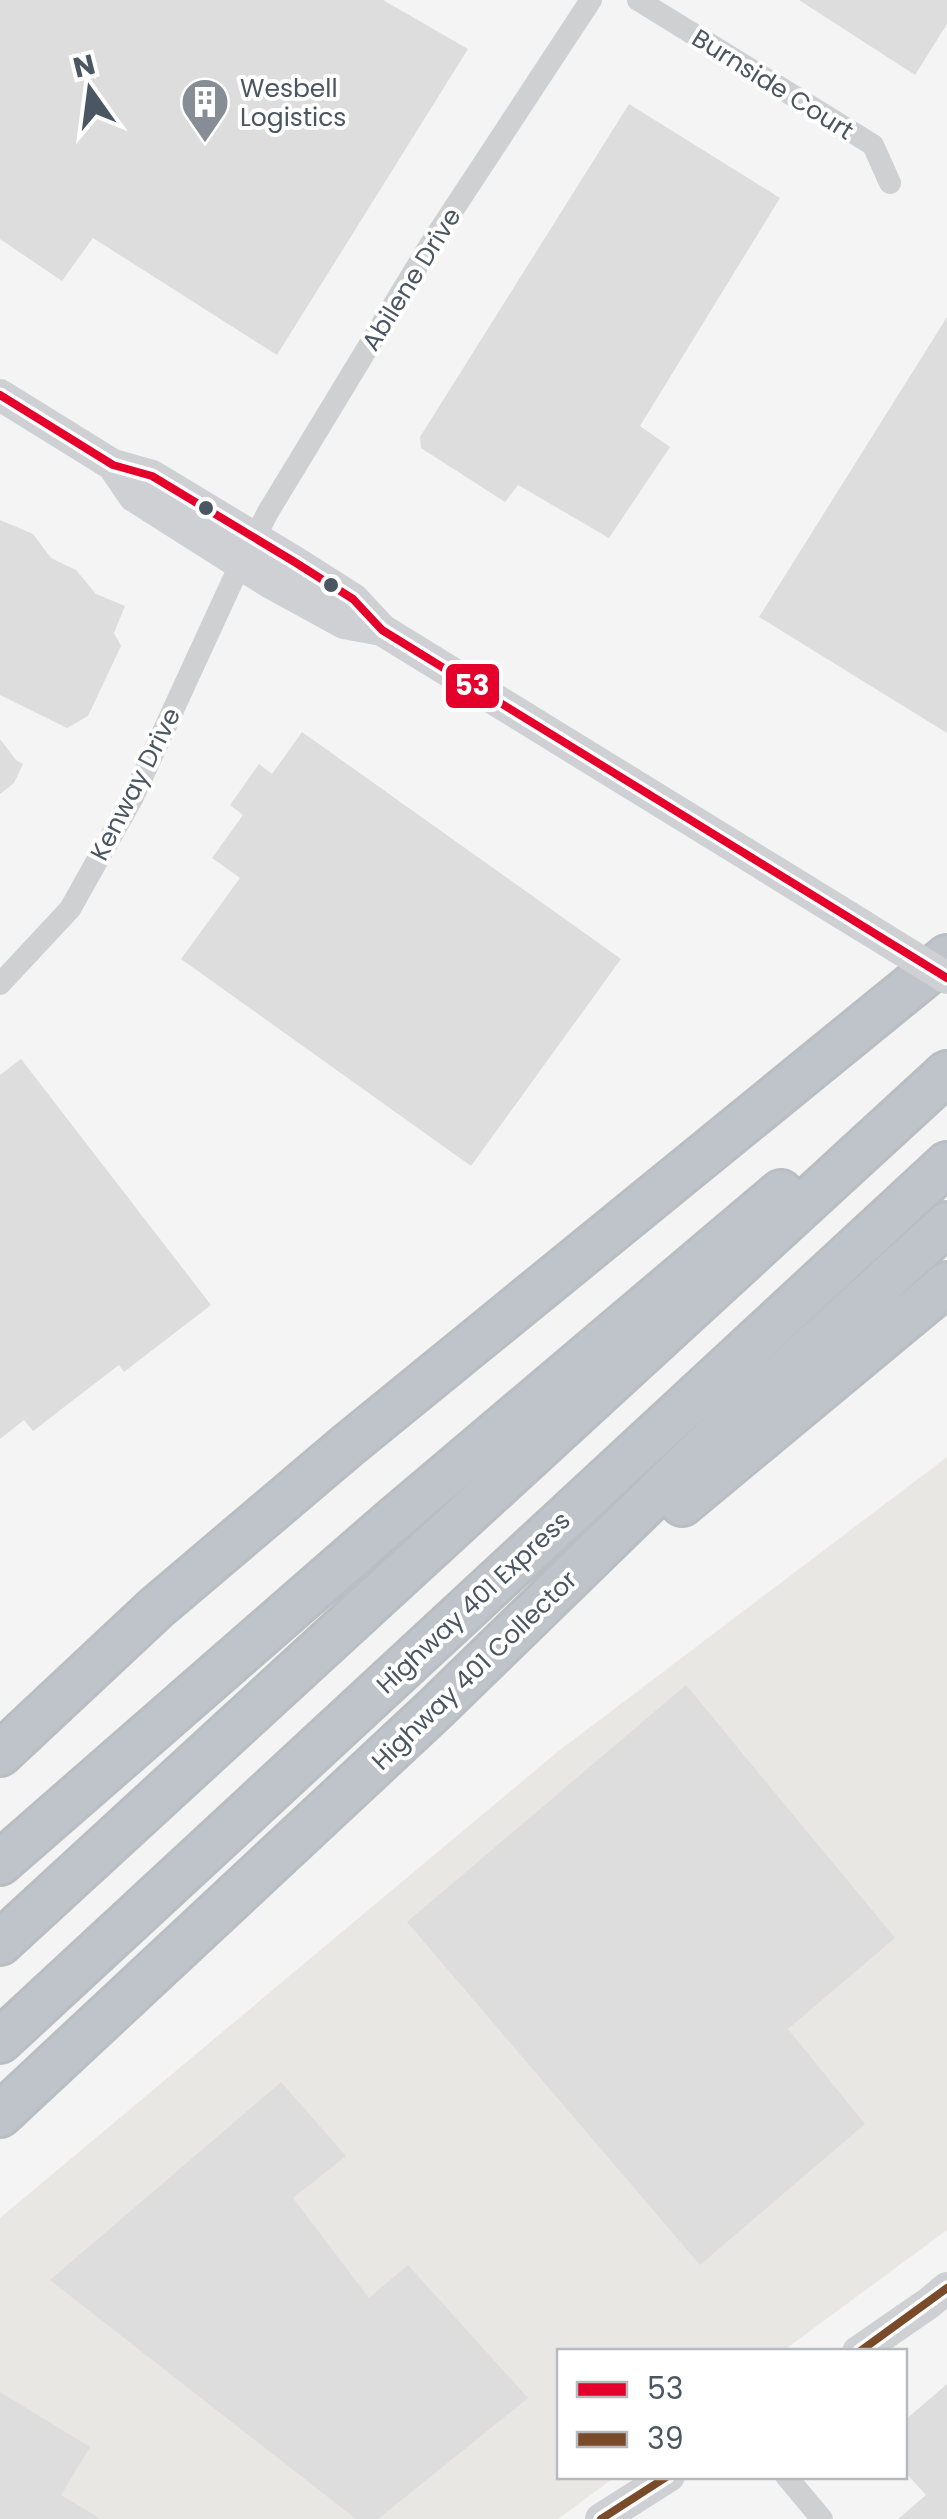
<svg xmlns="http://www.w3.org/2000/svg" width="947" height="2519" font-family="Poppins,sans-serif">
  <rect width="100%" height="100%" fill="#f4f4f4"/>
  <path fill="#e8e7e3" d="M947,1457V2230L783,2351L560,2352V2476L615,2477L558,2519H0V2218L556,1753Z"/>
  <path fill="#ddddde" d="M0,0H383L468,49L277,355L93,238L62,281L0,239Z
    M799,0H947V24L915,75Z
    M629,104L780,198L640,426L670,447L609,538L518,485L505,502L421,448L420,437Z
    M947,317V733L759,617Z
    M0,520L33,534L51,558L76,570L96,594L125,606L114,633L121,646L88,716L67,728L0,695Z
    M302,732L621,959L471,1166L181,959L240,878L212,858L243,815L230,805L259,764L272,774Z
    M0,739L16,760L23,764L14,783L0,794Z
    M21,1059L211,1305L124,1372L119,1365L33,1431L24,1420L0,1439V1075Z
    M686,1685L895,1938L788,2029L865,2124L700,2265L407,1922Z
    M281,2082L346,2156L293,2198L369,2298L408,2265L528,2398L378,2519H356L50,2280Z
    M947,2384V2519H898L926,2495L904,2471V2421Z
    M0,2392L90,2447L61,2495L101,2519H0Z"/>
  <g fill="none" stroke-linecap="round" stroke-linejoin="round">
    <g stroke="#b9bec3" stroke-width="48">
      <path id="highway" d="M682,1504L947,1284
        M0,1754L156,1608L347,1446L947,957
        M0,1863L392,1521L781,1192
        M0,1943L947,1073
        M0,2041L947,1164
        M0,2115L435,1709L732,1420L947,1224"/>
    </g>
    <path stroke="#ced0d2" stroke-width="22" d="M638,0L873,145L890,183
      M0,984L70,909L133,797L232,582L268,512L430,245L591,0
      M786,2476L822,2519"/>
    <path stroke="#ced0d4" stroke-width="32" d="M0,395L113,465L152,476L293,561L353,599L382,630L863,926
      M113,465L134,496L271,583L344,623L382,630
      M858,2352L929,2303L947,2288
      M601,2519L669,2476"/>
    <use href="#highway" stroke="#bec4c9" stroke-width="42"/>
    <path stroke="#ced0d4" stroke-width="32" d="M863,926L947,978"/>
    <g stroke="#fff" stroke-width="15">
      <path id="bus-1" d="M0,395L113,465L152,476L293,561L353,599L382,630L947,978"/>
    </g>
    <g stroke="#fff" stroke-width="15">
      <path id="bus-2" d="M859,2352L947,2288
        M601,2519L668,2476"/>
    </g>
    <use href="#bus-1" stroke="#e4002b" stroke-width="8"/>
    <use href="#bus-2" stroke="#7a4b2a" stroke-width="8"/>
  </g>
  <defs>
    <g id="building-pin" transform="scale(2.5)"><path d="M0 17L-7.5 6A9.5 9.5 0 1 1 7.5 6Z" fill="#868d94" stroke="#fff"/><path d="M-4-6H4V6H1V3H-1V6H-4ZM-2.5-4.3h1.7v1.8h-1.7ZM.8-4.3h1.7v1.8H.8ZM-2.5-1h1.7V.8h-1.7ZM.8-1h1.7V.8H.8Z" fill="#fff"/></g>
  </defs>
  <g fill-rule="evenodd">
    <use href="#building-pin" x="205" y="102"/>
  </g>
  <g fill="#4a5661" stroke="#fff" stroke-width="4">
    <circle cx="206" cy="508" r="9"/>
    <circle cx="331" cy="585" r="9"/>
  </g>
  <g text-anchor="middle" stroke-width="8" stroke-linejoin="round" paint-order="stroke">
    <g font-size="25" fill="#4a5661" stroke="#fff">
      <text transform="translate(773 84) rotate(32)" y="9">Burnside Court</text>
      <text transform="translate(411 279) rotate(-58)" y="9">Abilene Drive</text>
      <text transform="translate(135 784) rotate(-63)" y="9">Kenway Drive</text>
      <text transform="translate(473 1602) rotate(-43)" y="9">Highway 401 Express</text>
      <text transform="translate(474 1670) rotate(-44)" y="9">Highway 401 Collector</text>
    </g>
    <g font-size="25" fill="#4a5661" stroke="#fff" text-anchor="start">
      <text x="240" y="97">Wesbell<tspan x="240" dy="29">Logistics</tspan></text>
    </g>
  </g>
  <rect stroke="#fff" stroke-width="4" x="444" y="662" width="57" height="48" rx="10" fill="#e4002b"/>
  <g font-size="28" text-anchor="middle" font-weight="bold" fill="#fff">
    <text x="472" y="695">53</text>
  </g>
  <rect x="557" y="2349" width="350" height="130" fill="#ffffff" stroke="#b7bbc0" stroke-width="2.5"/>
  <rect x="577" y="2382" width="50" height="15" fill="#e4002b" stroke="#b7bbc0" stroke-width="2.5"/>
  <text x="647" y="2399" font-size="30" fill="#4a5661">53</text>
  <rect x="577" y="2432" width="50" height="15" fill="#7a4b2a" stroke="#b7bbc0" stroke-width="2.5"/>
  <text x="647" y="2449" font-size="30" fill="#4a5661">39</text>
  <g transform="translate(90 90) rotate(346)" stroke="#ffffff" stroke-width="8" paint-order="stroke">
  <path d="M0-8L18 38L0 25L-18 38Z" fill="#4a5661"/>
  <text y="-15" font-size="28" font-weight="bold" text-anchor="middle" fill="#4a5661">N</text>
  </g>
</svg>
